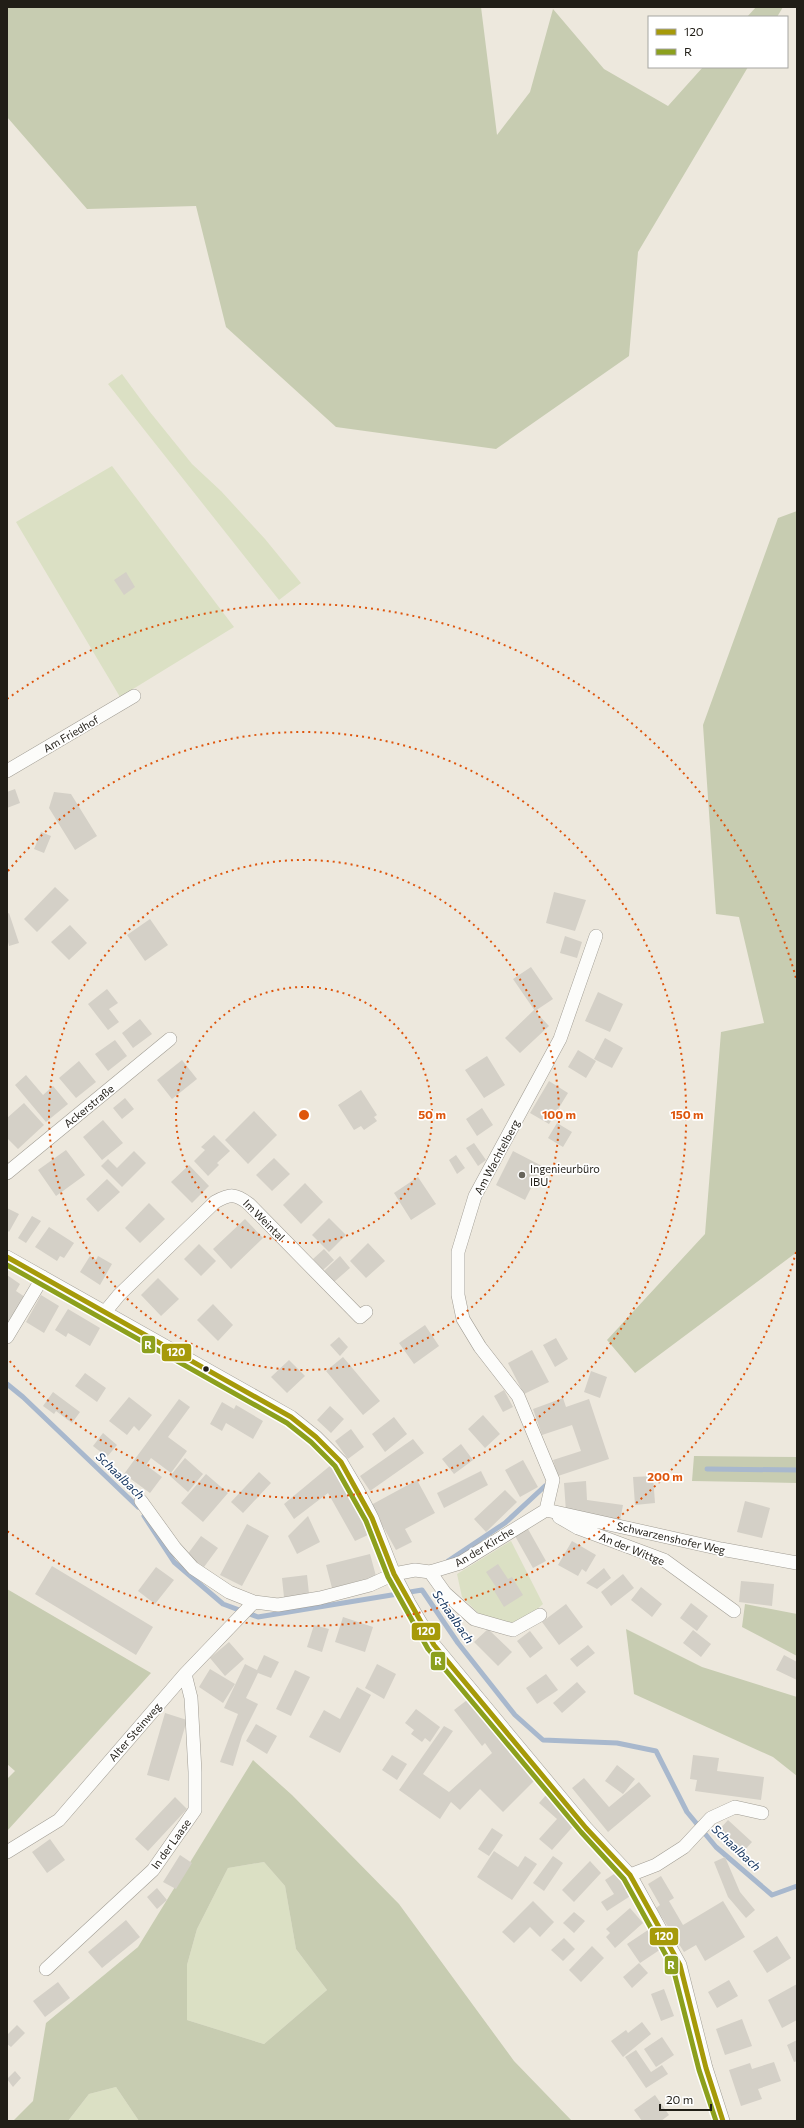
<svg xmlns="http://www.w3.org/2000/svg" width="804" height="2128" font-family="Commissioner,sans-serif">
  <rect width="100%" height="100%" fill="#ede8dd"/>
  <path fill="#dbe0c4" d="M122,374L150,412L192,464L221,491L265,539L301,583L279,600L108,384Z
    M112,466L234,627L120,697L16,522Z
    M511,1541L543,1604L527,1618L508,1624L480,1615L462,1597L457,1574Z
    M264,1862L285,1886L296,1949L327,1990L264,2044L187,2020V1965L197,1929L228,1868Z
    M116,2087L139,2121H68L89,2094Z"/>
  <path fill="#c7ccb1" fill-rule="evenodd" d="M7,7H481L497,135L530,92L553,9L604,69L668,106L703,67H748L638,252L629,356L496,449L336,427L226,327L196,206L87,209L7,117Z
    M756,7H783L777,17H747Z
    M797,511V1252L635,1373L607,1340L705,1234L721,1032L764,1023L739,917L716,914L703,725L778,518Z
    M694,1456L797,1457V1483L692,1481Z
    M7,1589L151,1673L7,1831V1779L15,1771L7,1764Z
    M745,1604L797,1614V1656L742,1627Z
    M626,1629L702,1667L797,1697V1776L773,1757L634,1694Z
    M253,1760L292,1795L399,1904L514,2061L572,2121H139L116,2087L89,2094L68,2121H13L33,2101L46,2023L138,1947ZM264,1862L285,1886L296,1949L327,1990L264,2044L187,2020V1965L197,1929L228,1868Z"/>
  <g fill="none" stroke-linecap="round" stroke-linejoin="round">
    <path stroke="#a8b8cd" stroke-width="5" d="M7,1384L23,1397L138,1507
      M707,1469L797,1470
      M144,1516L174,1562L223,1604L258,1617L422,1590L458,1643L515,1715L543,1740L617,1743L656,1751L687,1812L716,1847L772,1895L797,1886
      M448,1561L505,1523L545,1486"/>
  </g>
  <path fill="#d4d0c7" d="M126,572L135,587L124,595L114,580Z
    M15,789L20,803L7,808V792Z
    M54,792L71,794L97,836L75,850L49,808Z
    M41,832L51,836L44,853L34,849Z
    M55,887L69,900L37,932L24,919Z
    M554,892L586,900L575,931L546,923Z
    M9,913L19,943L9,946L7,938V914Z
    M150,919L168,945L145,961L127,935Z
    M70,925L87,943L69,960L51,942Z
    M565,936L582,942L577,958L560,953Z
    M531,967L553,999L535,1011L513,979Z
    M107,989L118,1003L109,1009L119,1022L108,1030L88,1004Z
    M598,992L623,1004L610,1032L585,1021Z
    M534,1010L549,1026L520,1053L505,1038Z
    M140,1019L152,1034L133,1048L122,1033Z
    M605,1038L623,1048L612,1068L594,1059Z
    M115,1040L127,1056L108,1071L95,1054Z
    M578,1050L596,1061L586,1078L568,1067Z
    M487,1056L505,1085L484,1098L465,1070Z
    M182,1060L197,1079L172,1099L157,1080Z
    M79,1061L96,1082L76,1098L59,1078Z
    M26,1075L43,1095L53,1086L68,1104L46,1122L15,1085Z
    M549,1081L568,1093L549,1124L530,1113Z
    M361,1090L377,1115L374,1117L377,1121L364,1130L361,1126L354,1130L338,1105Z
    M125,1098L134,1109L122,1119L113,1108Z
    M24,1103L44,1125L18,1149L7,1138V1118Z
    M482,1108L493,1125L477,1136L466,1119Z
    M254,1111L277,1135L248,1164L225,1140Z
    M103,1120L123,1143L102,1160L83,1137Z
    M557,1123L572,1132L563,1147L548,1138Z
    M214,1135L230,1151L217,1163L219,1165L208,1176L194,1161L205,1150L201,1147Z
    M474,1143L486,1160L478,1166L466,1148Z
    M66,1150L85,1175L56,1196L38,1170Z
    M134,1151L146,1163L122,1187L101,1166L108,1159L117,1168Z
    M513,1151L542,1166L525,1200L496,1185Z
    M456,1155L465,1168L457,1174L449,1160Z
    M274,1158L290,1174L272,1191L256,1175Z
    M189,1165L209,1186L192,1203L171,1182Z
    M418,1177L436,1204L411,1220L394,1193Z
    M107,1179L120,1192L98,1212L86,1199Z
    M305,1183L323,1202L301,1224L283,1205Z
    M149,1203L165,1219L140,1243L125,1228Z
    M7,1208L19,1214L9,1232L7,1230Z
    M32,1216L41,1221L26,1243L18,1238Z
    M329,1218L346,1235L329,1252L312,1235Z
    M245,1219L263,1238L231,1269L213,1249Z
    M49,1227L74,1243L64,1258L60,1256L57,1261L35,1247Z
    M368,1243L385,1261L366,1278L350,1261Z
    M199,1244L216,1261L201,1276L184,1259Z
    M324,1249L334,1260L323,1270L313,1259Z
    M90,1256L96,1260L98,1256L112,1264L100,1285L80,1272Z
    M340,1256L350,1268L334,1282L324,1271Z
    M7,1275L20,1284L16,1291L25,1297L7,1325Z
    M158,1278L179,1299L161,1316L141,1295Z
    M41,1295L59,1306L44,1333L26,1322Z
    M213,1304L233,1325L218,1341L197,1320Z
    M68,1309L100,1328L90,1346L68,1333L66,1337L55,1330Z
    M425,1325L439,1346L414,1364L399,1343Z
    M339,1337L348,1347L340,1356L330,1345Z
    M556,1338L568,1359L555,1367L543,1345Z
    M532,1350L549,1382L524,1394L508,1363Z
    M343,1357L380,1401L363,1415L326,1371Z
    M289,1360L305,1376L287,1393L271,1377Z
    M591,1371L607,1377L600,1398L584,1392Z
    M85,1373L106,1388L97,1402L75,1386Z
    M504,1390L513,1407L503,1412L494,1396Z
    M53,1392L80,1412L72,1423L56,1411L54,1414L43,1406Z
    M129,1397L152,1415L139,1431L134,1426L127,1435L109,1421Z
    M563,1398L566,1407L589,1399L609,1459L558,1476L553,1460L581,1451L572,1425L542,1435L533,1409Z
    M179,1399L190,1407L168,1437L187,1451L171,1473L151,1458L146,1465L162,1477L150,1493L124,1474Z
    M222,1402L234,1409L236,1405L263,1421L253,1439L226,1423L222,1431L210,1424Z
    M330,1406L344,1419L331,1433L317,1420Z
    M483,1415L500,1434L485,1448L468,1429Z
    M394,1417L407,1434L385,1452L372,1434Z
    M351,1429L364,1447L348,1459L335,1441Z
    M103,1433L117,1445L107,1457L93,1446Z
    M413,1439L424,1453L370,1491L360,1476Z
    M461,1444L473,1460L454,1474L442,1459Z
    M185,1458L203,1474L188,1492L170,1476Z
    M523,1460L538,1487L520,1497L505,1470Z
    M331,1465L361,1515L370,1534L355,1541L328,1493L294,1519L284,1504Z
    M481,1471L488,1485L444,1508L437,1493Z
    M259,1472L271,1483L243,1513L231,1502Z
    M206,1474L228,1493L203,1522L181,1503Z
    M653,1476L655,1503L635,1505L633,1477Z
    M417,1480L435,1513L405,1529L412,1542L396,1550L371,1505Z
    M586,1481L587,1500L623,1505L620,1521L566,1512L564,1483Z
    M505,1490L517,1502L486,1532L474,1519Z
    M745,1501L770,1508L762,1538L737,1532Z
    M308,1516L320,1542L297,1554L288,1536Z
    M247,1524L269,1536L242,1586L220,1575Z
    M528,1529L546,1561L533,1568L515,1536Z
    M201,1536L218,1548L204,1567L187,1555Z
    M572,1541L596,1555L586,1572L582,1569L578,1576L558,1565Z
    M370,1554L376,1576L332,1588L326,1565Z
    M498,1564L508,1579L512,1577L523,1595L504,1607L493,1589L496,1587L486,1572Z
    M52,1566L153,1627L136,1655L35,1594Z
    M156,1567L174,1580L155,1604L138,1591Z
    M604,1568L611,1578L597,1589L586,1583Z
    M623,1574L634,1588L611,1606L601,1592Z
    M307,1575L309,1594L284,1597L282,1578Z
    M741,1581L774,1584L772,1606L739,1602Z
    M641,1587L662,1604L652,1617L631,1600Z
    M691,1603L708,1616L697,1631L680,1618Z
    M566,1604L583,1627L559,1645L542,1622Z
    M343,1617L373,1627L365,1652L335,1642Z
    M314,1625L329,1629L322,1652L307,1647Z
    M488,1629L512,1652L498,1666L474,1642Z
    M693,1630L711,1644L701,1657L683,1643Z
    M530,1631L543,1648L530,1658L517,1641Z
    M229,1642L244,1659L225,1676L210,1658Z
    M588,1645L595,1653L577,1667L570,1659Z
    M264,1655L279,1662L271,1678L258,1673L246,1698L258,1704L242,1736L233,1766L220,1762L238,1714L224,1708L245,1664L257,1670Z
    M784,1655L797,1662V1680L776,1670Z
    M377,1664L396,1674L384,1699L365,1688Z
    M210,1669L235,1684L223,1703L199,1687Z
    M295,1670L310,1677L291,1716L276,1709Z
    M546,1674L558,1690L537,1704L526,1688Z
    M577,1682L586,1692L562,1713L553,1703Z
    M357,1687L371,1695L340,1753L309,1737L324,1710L340,1719Z
    M471,1697L499,1733L513,1756L536,1779L503,1812L480,1789L460,1810L451,1802L440,1819L399,1790L444,1726L453,1731L423,1774L449,1792L492,1753L485,1743L482,1746L454,1710Z
    M416,1709L440,1727L430,1742L425,1738L422,1742L411,1734L414,1730L405,1723Z
    M165,1713L187,1720L169,1781L147,1775Z
    M256,1724L277,1736L267,1754L246,1741Z
    M392,1755L407,1764L397,1780L382,1770Z
    M693,1755L719,1758L717,1771L764,1777L761,1800L695,1791L697,1780L690,1779Z
    M617,1765L635,1779L623,1794L605,1781Z
    M584,1778L609,1807L639,1782L651,1796L608,1832L572,1788Z
    M547,1794L577,1822L552,1850L539,1839L557,1819L539,1803Z
    M175,1797L187,1809L148,1851L135,1839Z
    M728,1820L752,1842L742,1853L718,1831Z
    M492,1828L503,1835L489,1856L478,1849Z
    M50,1839L65,1860L47,1873L32,1852Z
    M494,1851L518,1867L525,1856L537,1864L512,1900L477,1877Z
    M180,1855L192,1863L176,1889L163,1882Z
    M553,1856L563,1863L544,1891L533,1883Z
    M725,1857L740,1892L755,1910L746,1918L728,1897L714,1862Z
    M590,1861L601,1873L574,1902L562,1890Z
    M617,1872L632,1895L607,1911L601,1902L614,1894L605,1880Z
    M661,1876L674,1898L669,1901L683,1925L723,1901L745,1937L705,1961L696,1945L684,1952L656,1908L660,1905L648,1884Z
    M157,1888L167,1900L157,1909L147,1897Z
    M533,1901L554,1922L540,1937L530,1927L514,1943L502,1932Z
    M630,1908L643,1923L615,1948L606,1937L610,1933L606,1929Z
    M574,1912L585,1921L574,1933L563,1923Z
    M126,1920L140,1937L102,1968L88,1952Z
    M648,1930L661,1949L640,1963L627,1944Z
    M777,1936L791,1958L767,1973L753,1951Z
    M564,1938L575,1949L563,1961L551,1950Z
    M592,1946L604,1958L581,1982L569,1970Z
    M639,1963L648,1973L632,1988L623,1977Z
    M729,1980L738,1996L717,2008L708,1992Z
    M58,1982L70,1998L45,2017L33,2001Z
    M797,1984V2020L782,2028L768,2000Z
    M664,1989L674,2016L661,2021L651,1994Z
    M742,2019L752,2046L725,2055L716,2029Z
    M642,2022L651,2034L623,2057L611,2041L626,2030L628,2033Z
    M17,2025L25,2033L11,2047L7,2044V2035Z
    M662,2037L674,2055L656,2067L644,2049Z
    M797,2040V2061L794,2062L787,2045Z
    M636,2050L651,2072L662,2065L668,2074L646,2088L625,2057Z
    M774,2062L781,2081L758,2089L762,2099L741,2106L729,2070L750,2063L752,2069Z
    M15,2071L21,2078L13,2087L7,2079Z
    M655,2095L669,2115L661,2121H642L634,2110Z"/>
  <g fill="none" stroke-linecap="round" stroke-linejoin="round">
    <g stroke="#a19d94" stroke-width="14">
      <path id="minor" d="M7,771L134,696
        M7,1173L170,1039
        M7,1257L291,1417L316,1437L341,1462L357,1489L372,1518L394,1574L409,1603L434,1645L586,1828L630,1875L680,1965L706,2068L723,2121
        M105,1312L119,1295L215,1202C230,1194 235,1193 249,1204L360,1317L366,1312
        M7,1337L43,1277
        M141,1501L175,1548L193,1568L229,1592L254,1602L278,1605L320,1598L370,1585L394,1574L415,1570L430,1572L460,1563L546,1510
        M546,1510L553,1480L518,1396L480,1347L463,1319L458,1295V1252L475,1196L560,1039L596,936
        M546,1510L721,1549L797,1563
        M559,1517L578,1528L664,1560L734,1611
        M430,1572L445,1593L474,1619L513,1630L540,1615
        M7,1852L59,1820L185,1674L254,1602
        M630,1875L656,1865L684,1847L711,1818L735,1807L762,1813
        M46,1969L153,1870L195,1810V1772L191,1698L185,1674"/>
    </g>
    <use href="#minor" stroke="#fcfcfa" stroke-width="13"/>
    <g stroke="#fff" stroke-width="8">
      <path id="bus-1" d="M7,1257L291,1417L316,1437L341,1462L372,1518L394,1574L434,1645L586,1828L630,1875L680,1965L706,2068L723,2121"/>
    </g>
    <g stroke="#fff" stroke-width="8">
      <path id="bus-2" d="M7,1265L287,1423L311,1442L335,1466L366,1521L388,1577L428,1649L581,1832L624,1879L673,1968L699,2070L716,2121"/>
    </g>
    <use href="#bus-1" stroke="#a69a09" stroke-width="5"/>
    <use href="#bus-2" stroke="#8ca01d" stroke-width="5"/>
  </g>
  <g fill="none" stroke="#de560d" stroke-width="2" stroke-dasharray="2 4">
    <circle cx="304" cy="1115" r="128"/>
    <circle cx="304" cy="1115" r="255"/>
    <path d="M8 871A383 383 0 1 1 8 1359"/>
    <path d="M796 1252A511 511 0 0 1 7 1531M7 699A511 511 0 0 1 796 978"/>
  </g>
  <circle fill="#68655c" stroke="#fff" stroke-width="1.5" cx="522" cy="1175" r="4"/>
  <circle fill="#211e17" stroke="#fff" stroke-width="1.5" cx="206" cy="1369" r="3.5"/>
  <g text-anchor="middle" stroke-width="3.5" stroke-linejoin="round" paint-order="stroke">
    <g font-size="11" fill="#211e17" stroke="#fff">
      <text transform="translate(71 734) rotate(-30)" y="4">Am Friedhof</text>
      <text transform="translate(89 1106) rotate(-39)" y="4">Ackerstraße</text>
      <text transform="translate(497 1157) rotate(-62)" y="4">Am Wachtelberg</text>
      <text transform="translate(264 1220) rotate(45)" y="4">Im Weintal</text>
      <text transform="translate(671 1538) rotate(13)" y="4">Schwarzenshofer Weg</text>
      <text transform="translate(484 1547) rotate(-31)" y="4">An der Kirche</text>
      <text transform="translate(632 1549) rotate(22)" y="4">An der Wittge</text>
      <text transform="translate(135 1732) rotate(-49)" y="4">Alter Steinweg</text>
      <text transform="translate(171 1844) rotate(-54)" y="4">In der Laase</text>
    </g>
    <g font-size="11" fill="#211e17" stroke="#fff" text-anchor="start">
      <text x="530" y="1173">Ingenieurbüro<tspan x="530" dy="13">IBU</tspan></text>
    </g>
    <g font-size="12" font-style="italic" fill="#0c2d58" stroke="#fff">
      <text transform="translate(120 1476) rotate(44)" y="4">Schaalbach</text>
      <text transform="translate(453 1617) rotate(55)" y="4">Schaalbach</text>
      <text transform="translate(736 1848) rotate(43)" y="4">Schaalbach</text>
    </g>
  </g>
  <circle cx="304" cy="1115" r="6" fill="#de560d" stroke="#fff" stroke-width="2"/>
  <g font-size="12" text-anchor="middle" font-weight="bold" fill="#de560d" stroke="#fff" stroke-width="3.5" stroke-linejoin="round" paint-order="stroke">
    <text x="432" y="1119">50 m</text>
    <text x="559" y="1119">100 m</text>
    <text x="687" y="1119">150 m</text>
    <text x="665" y="1481">200 m</text>
  </g>
  <g stroke="#fff" stroke-width="1.5">
    <rect x="141" y="1335" width="15" height="19" rx="4" fill="#8ca01d"/>
    <rect x="161" y="1343" width="31" height="19" rx="4" fill="#a69a09"/>
    <rect x="411" y="1622" width="30" height="19" rx="4" fill="#a69a09"/>
    <rect x="430" y="1651" width="16" height="20" rx="4" fill="#8ca01d"/>
    <rect x="649" y="1927" width="30" height="19" rx="4" fill="#a69a09"/>
    <rect x="664" y="1955" width="15" height="20" rx="4" fill="#8ca01d"/>
  </g>
  <g font-size="11" text-anchor="middle" font-weight="bold" fill="#fff">
    <text x="148" y="1349">R</text>
    <text x="176" y="1356">120</text>
    <text x="426" y="1635">120</text>
    <text x="438" y="1665">R</text>
    <text x="664" y="1940">120</text>
    <text x="671" y="1969">R</text>
  </g>
  <rect width="804" height="2128" fill="none" stroke="#211e17" stroke-width="16"/>
  <rect x="648" y="16" width="140" height="52" fill="#ffffff" stroke="#a6a5a2"/>
  <rect x="656" y="29" width="20" height="6" fill="#a69a09" stroke="#a6a5a2"/>
  <text x="684" y="36" font-size="12" fill="#211e17">120</text>
  <rect x="656" y="49" width="20" height="6" fill="#8ca01d" stroke="#a6a5a2"/>
  <text x="684" y="56" font-size="12" fill="#211e17">R</text>
  <path d="M660 2104v6h51v-6" fill="none" stroke="#211e17" stroke-width="2"/>
  <text x="666" y="2104" font-size="12" fill="#211e17" stroke="#ffffff" stroke-width="3" paint-order="stroke">20 m</text>
</svg>
